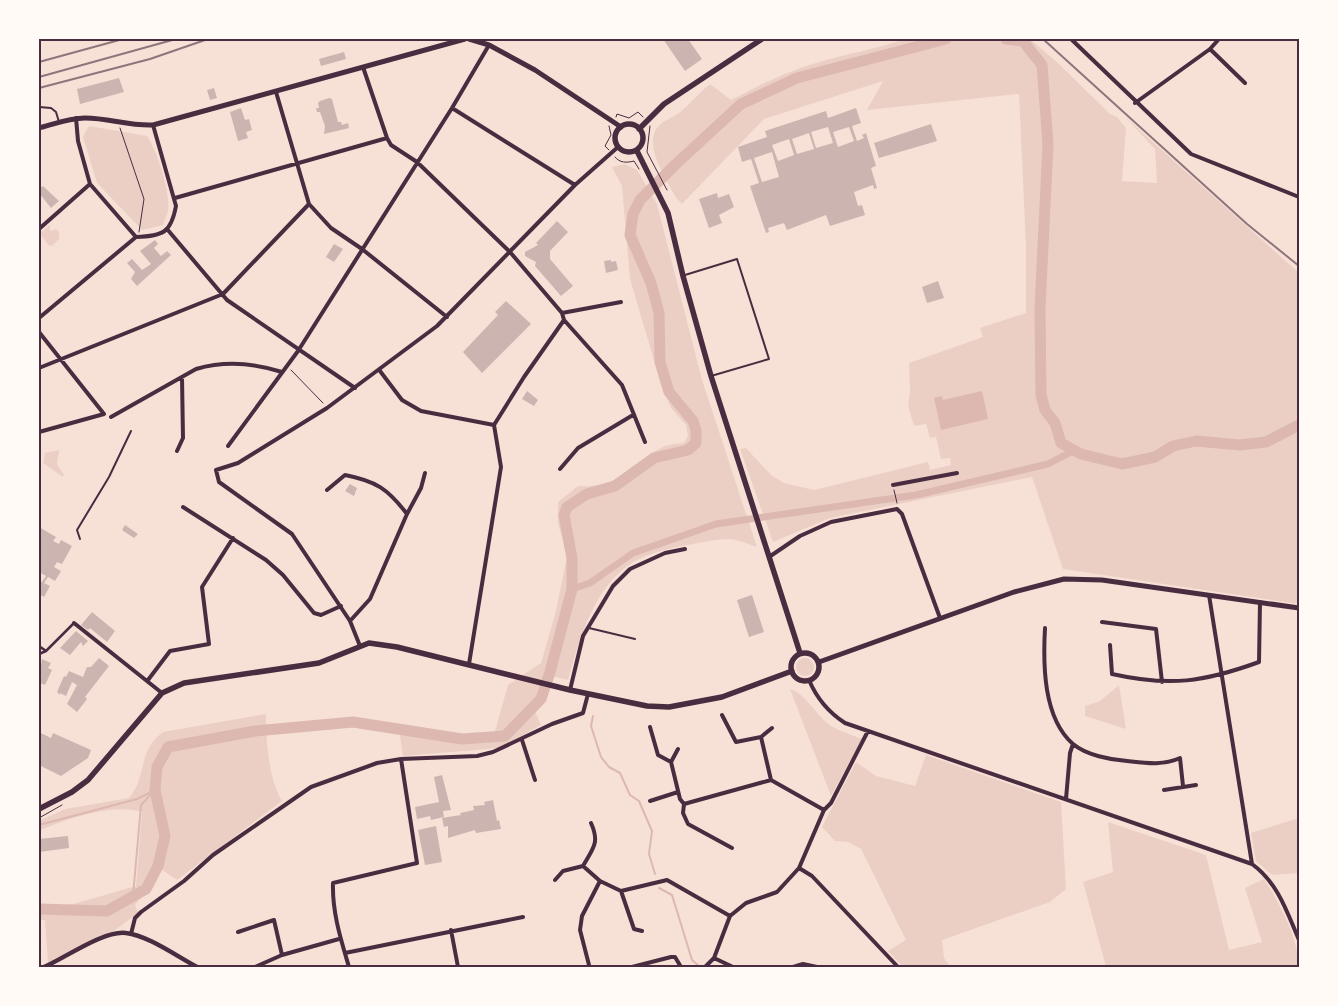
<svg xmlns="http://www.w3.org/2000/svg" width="1338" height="1006" font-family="Arial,sans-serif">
  <rect width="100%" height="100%" fill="#f7e1d7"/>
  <path fill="#ebcfc5" d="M905,39H1030L1058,63L1110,114L1117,117L1126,128L1122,181L1157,183L1155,149L1126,118L1299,273V604L1063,569L1032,477L830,518L773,542L740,449L746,448L771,475L784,483L814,490L928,462L930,470L951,465L950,458L941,459L936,437L930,438L926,424L914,426L908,406L910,391L909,363L983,337L980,328L1026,313V246L1019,94L867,110L883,81L764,119L682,204L677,199C668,182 643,146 657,128C663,120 672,118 679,113C688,106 700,92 710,84L731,100C758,86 785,72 816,63C846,54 876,49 905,39Z
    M89,126L147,136C157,150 171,194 168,211C167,215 164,221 163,225L142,230L97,183L83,137Z
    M625,164L637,170L657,204L702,380L757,547C748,544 737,539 728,539C715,539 700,543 687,545C667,549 643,554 626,567C592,593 579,641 568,680L547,675L541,699L533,707L541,725L500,748L403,756L399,729L462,739L495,731L508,685L541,663L555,615L567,557L558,523V502L578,486C623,488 626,466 661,448C667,444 677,444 684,443L688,436L686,425L671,408L661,384L630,279L622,186L612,167Z
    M50,225V231L56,229L59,232V239L52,246L48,245L40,233Z
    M59,450L57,464L64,475L63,477L43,463L45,453Z
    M796 667a9 9 0 1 1 18 0a9 9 0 1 1-18 0Z
    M1119,685L1126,729L1085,716V706L1100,701Z
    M790,689C806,693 817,718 833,727C842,732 853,735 862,739L831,796Z
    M266,714C266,740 268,777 282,801L177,880L162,870L135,905L138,913L111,933L48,963L45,920H39V905L63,907L136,886L142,812C114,803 66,819 39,831V821L65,809L129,798C148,775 137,751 163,732Z
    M926,755L1061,802L1066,889L1050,902L942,940L944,958L951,967H903L888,951L906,940L861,849L849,842L835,841L822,827L856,762L876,776L915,786Z
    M1299,818V873L1272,875L1256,861L1251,833Z
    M1108,822L1206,855L1229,950L1262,942L1245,888L1264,879C1279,902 1299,940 1299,967H1106L1083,882L1113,872Z"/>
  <path fill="#dcb8b0" d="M982,391L988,419L941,430L934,398L942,396L943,400Z"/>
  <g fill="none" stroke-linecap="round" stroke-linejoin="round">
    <path stroke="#dcb8b0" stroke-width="2" d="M593,716L591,726L601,757L609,767L620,773L630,795L639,801L652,831L649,854L655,874
      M39,825L137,799L155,790
      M659,888L672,895L692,960L699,966
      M133,896L141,805L153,792"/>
    <path stroke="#dcb8b0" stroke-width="7" d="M572,589L590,583L633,553L716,524L916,495L1048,464L1073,451"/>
    <path stroke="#dcb8b0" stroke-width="11" d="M1006,39L1023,41L1042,65L1048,144L1040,308L1041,395L1045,410L1055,423L1061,443L1081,454L1122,464L1155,457L1173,446L1196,441L1240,445L1266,442L1299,425
      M39,909L107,911L146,889L158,866L165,836L155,790L157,767L168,747L255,731L353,722L462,739L505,736L541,699L550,672L572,589V558L564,515L567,507L587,494L615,486L654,458L688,450L696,443V430L693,421L669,392L660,362L659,313L651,283L630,235L633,214L640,200L676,164L741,104L797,78L946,39"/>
  </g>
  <path fill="#ccb4b1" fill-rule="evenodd" d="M663,39H688L702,59L685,71Z
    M344,52L346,59L321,66L319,59Z
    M119,78L124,92L80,104L77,89Z
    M214,88L217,98L210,100L207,90Z
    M329,98L332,99L338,122H341L342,125L348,123L349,128L324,134L325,126L320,112H317L316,108H319L318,103L320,101Z
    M241,108L245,120L249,119L252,130L246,132L248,138L238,141L230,112Z
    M856,108L861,123L852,126L857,141L864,138L862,135L866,133L876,166L871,168L877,188L874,189L873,185L854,192L858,206L862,205L865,215L830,226L826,215L787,230L784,223L768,228L769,232L766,233L750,186L759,183L751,159L742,162L738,147L767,137L765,131L826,111L828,118ZM828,127L833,143L816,148L811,132ZM849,127L854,141L838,147L833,132ZM809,133L814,149L797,154L792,139ZM789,139L794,155L778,161L772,145ZM772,152L779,177L762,182L754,158Z
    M931,124L937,141L879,158L874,143Z
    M43,186L59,201L51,208L39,193V189Z
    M717,193L718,198L729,194L734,207L719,215L722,223L709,228L699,199Z
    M557,221L568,232L550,251V259L573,286L561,296L535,266L536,262L525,256V252L538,245L536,243Z
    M155,240L158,244L154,248L161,256L167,251L171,255L137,286L131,279L135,272L127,263L132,259L142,270L151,264L140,251Z
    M334,244L343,249L334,262L326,257Z
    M611,260V262L616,261L618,270L606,273L604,261Z
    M938,281L944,298L927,303L922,287Z
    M506,301L531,324L482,373L463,352L498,315L495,312Z
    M527,391L538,400L534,406L522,399Z
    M350,484L357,488L354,496L345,491Z
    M125,525L138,534L134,538L122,530Z
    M39,527L56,537L53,541L59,544L61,540L72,546L62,564L57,562L54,567L61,571L55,581L48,577L44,583L50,586L44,597L39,594V580L42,582L46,576L39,572Z
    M752,595L764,632L749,637L737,600Z
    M92,612L115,631L107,642L90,628L88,630L81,625Z
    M76,631L88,641L83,646L81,642L70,655L60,648Z
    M99,658L109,666L85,697L87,699L77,712L67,704L77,685L72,682L66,696L60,693V695L57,692L64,676L66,677L69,671L83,677L87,667H91Z
    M42,659L51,663L48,668L52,670L45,685L40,683L39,687V663L41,664Z
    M39,732L51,738L53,733L91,750L88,758L61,776L39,765Z
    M442,775L451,810L443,811L444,817L431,820L430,816L417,819L415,807L439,802L434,777Z
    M493,800L497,821L499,820L501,829L476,833L475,830L448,838V826L444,827L442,818L461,815L460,813L474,810L473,806L485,805L484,802Z
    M436,826L442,862L425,865L418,830Z
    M68,836L69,848L39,852V839Z"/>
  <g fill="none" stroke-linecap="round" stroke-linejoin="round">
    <path stroke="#4a2c40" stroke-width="1" d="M616,117L617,114L629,118L638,112L643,117
      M650,126L647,152L667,190
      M120,128L144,199L139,232
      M609,150L605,146L611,135L609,126
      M615,157C620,163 626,163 634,161L639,169
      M291,370L323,403
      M894,490L897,503
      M39,818L62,805"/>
    <path stroke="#4a2c40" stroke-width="2" d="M39,107L51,108L56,112L59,122
      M685,275L737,259L769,359L711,376
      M80,539L77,530L109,477L131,431
      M589,628L635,639"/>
    <path stroke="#4a2c40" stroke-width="2.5" d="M39,646L46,651
      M39,654L46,651L74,623"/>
    <path stroke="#4a2c40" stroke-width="4" d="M1071,39L1191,154L1299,197
      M1210,49L1245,83
      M363,67L387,138L391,145L417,162L510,252L562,313L621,302
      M276,92L309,204L331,228L362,249L447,317
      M1135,103L1210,49L1219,39
      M452,108L575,185
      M76,118L78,141L90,184L136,237C163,236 171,233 176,206L153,125
      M175,198L387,138
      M39,229L90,184
      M167,229L227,300L355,388
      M562,313L564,320L622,385L645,442
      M39,318L136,237
      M39,332L104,414L39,432
      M39,368L223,294L309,204
      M380,371L402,400L421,411L494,425
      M111,417L196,369C224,361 254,363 282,372
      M228,446L298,351L452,108L489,45
      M177,451L183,438L182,377
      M560,469L578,448L633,415
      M893,485L957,473
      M327,490L345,475C376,481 388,489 407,514
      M183,507L266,560L283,575L314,613L321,615L341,606
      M769,557L800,536L831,522L897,509L902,514L940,618
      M1209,595L1252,864
      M350,621L370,599L407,514L421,488L425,473
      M1102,622L1156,629L1162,682
      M74,623L162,693
      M1045,628C1043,664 1043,718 1073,744C1086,755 1111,760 1127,761C1145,763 1163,766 1180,758L1183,786
      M1110,645L1112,674C1170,687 1204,682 1259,662L1260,602
      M360,646L350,621L292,534L219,482L216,470L238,463L327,408L437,326L575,185L618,147
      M469,664L501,467L494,425L524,377L564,320
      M148,680L170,651L209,644L202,587L233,538
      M809,680C817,699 828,712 845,723L1252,864C1278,883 1287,912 1299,940
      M570,690L583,636L613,586L630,569L665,553L685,549
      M722,715L736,742L761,737L772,728
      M650,727L658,755L671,762L680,799L684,804
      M761,737L771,780
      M522,740L535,780
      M671,762L678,749
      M1164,790L1196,785
      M1066,799L1070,753L1073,744
      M650,801L678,792
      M732,848L688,824L683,813L684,804L771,780L824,810
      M583,866C593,848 600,843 591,823
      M799,868L812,876L898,967
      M555,880L563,871L583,866L600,881L621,891L667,880L730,916
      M621,891L634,929L642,931
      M451,930L458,967
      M238,932L274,920L282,955
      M131,934L135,918L141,912L184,881L213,855L311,787L377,763L401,759L477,756L493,752L552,724L583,713L588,694
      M345,953L523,917
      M714,958L733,967
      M589,965L580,930L582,916L600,881
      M255,967L282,955L339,939
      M349,967C341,940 332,912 333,883L417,863L401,759
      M632,967L671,957H675L681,967
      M705,967L714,958L730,916L746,903L777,892L799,868L824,810L831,803L868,731
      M793,967L803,964L817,967"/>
    <path stroke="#4a2c40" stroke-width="4.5" d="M44,967C65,958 104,930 126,933C147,935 178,957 197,967"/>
    <path stroke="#4a2c40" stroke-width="5" d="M469,39L489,45L535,70L621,127
      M39,128C54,124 69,118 85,118C109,118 128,126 153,125L465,39
      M819,662L1014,592L1064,579L1102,580L1299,608"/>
    <path stroke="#4a2c40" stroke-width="5.5" d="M615 138a14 14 0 1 1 28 0a14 14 0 1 1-28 0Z
      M639,129L664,104L762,39
      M637,151L668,213L683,276L711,376L800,653
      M791 667a14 14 0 1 1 28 0a14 14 0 1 1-28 0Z
      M39,809L72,792L88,780L162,693L184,683L319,663L369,643L397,647L570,690L647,706L669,707L722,697L792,671"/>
    <path stroke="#8f747c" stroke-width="2" d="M1043,39L1247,224L1299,266
      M39,62L123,39
      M39,77L176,39
      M39,88L150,59L208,39"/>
  </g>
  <rect width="1338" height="1006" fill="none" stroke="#fffaf5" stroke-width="80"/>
  <rect x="40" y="40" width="1258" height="926" fill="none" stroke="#4a2c40" stroke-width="2"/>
</svg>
